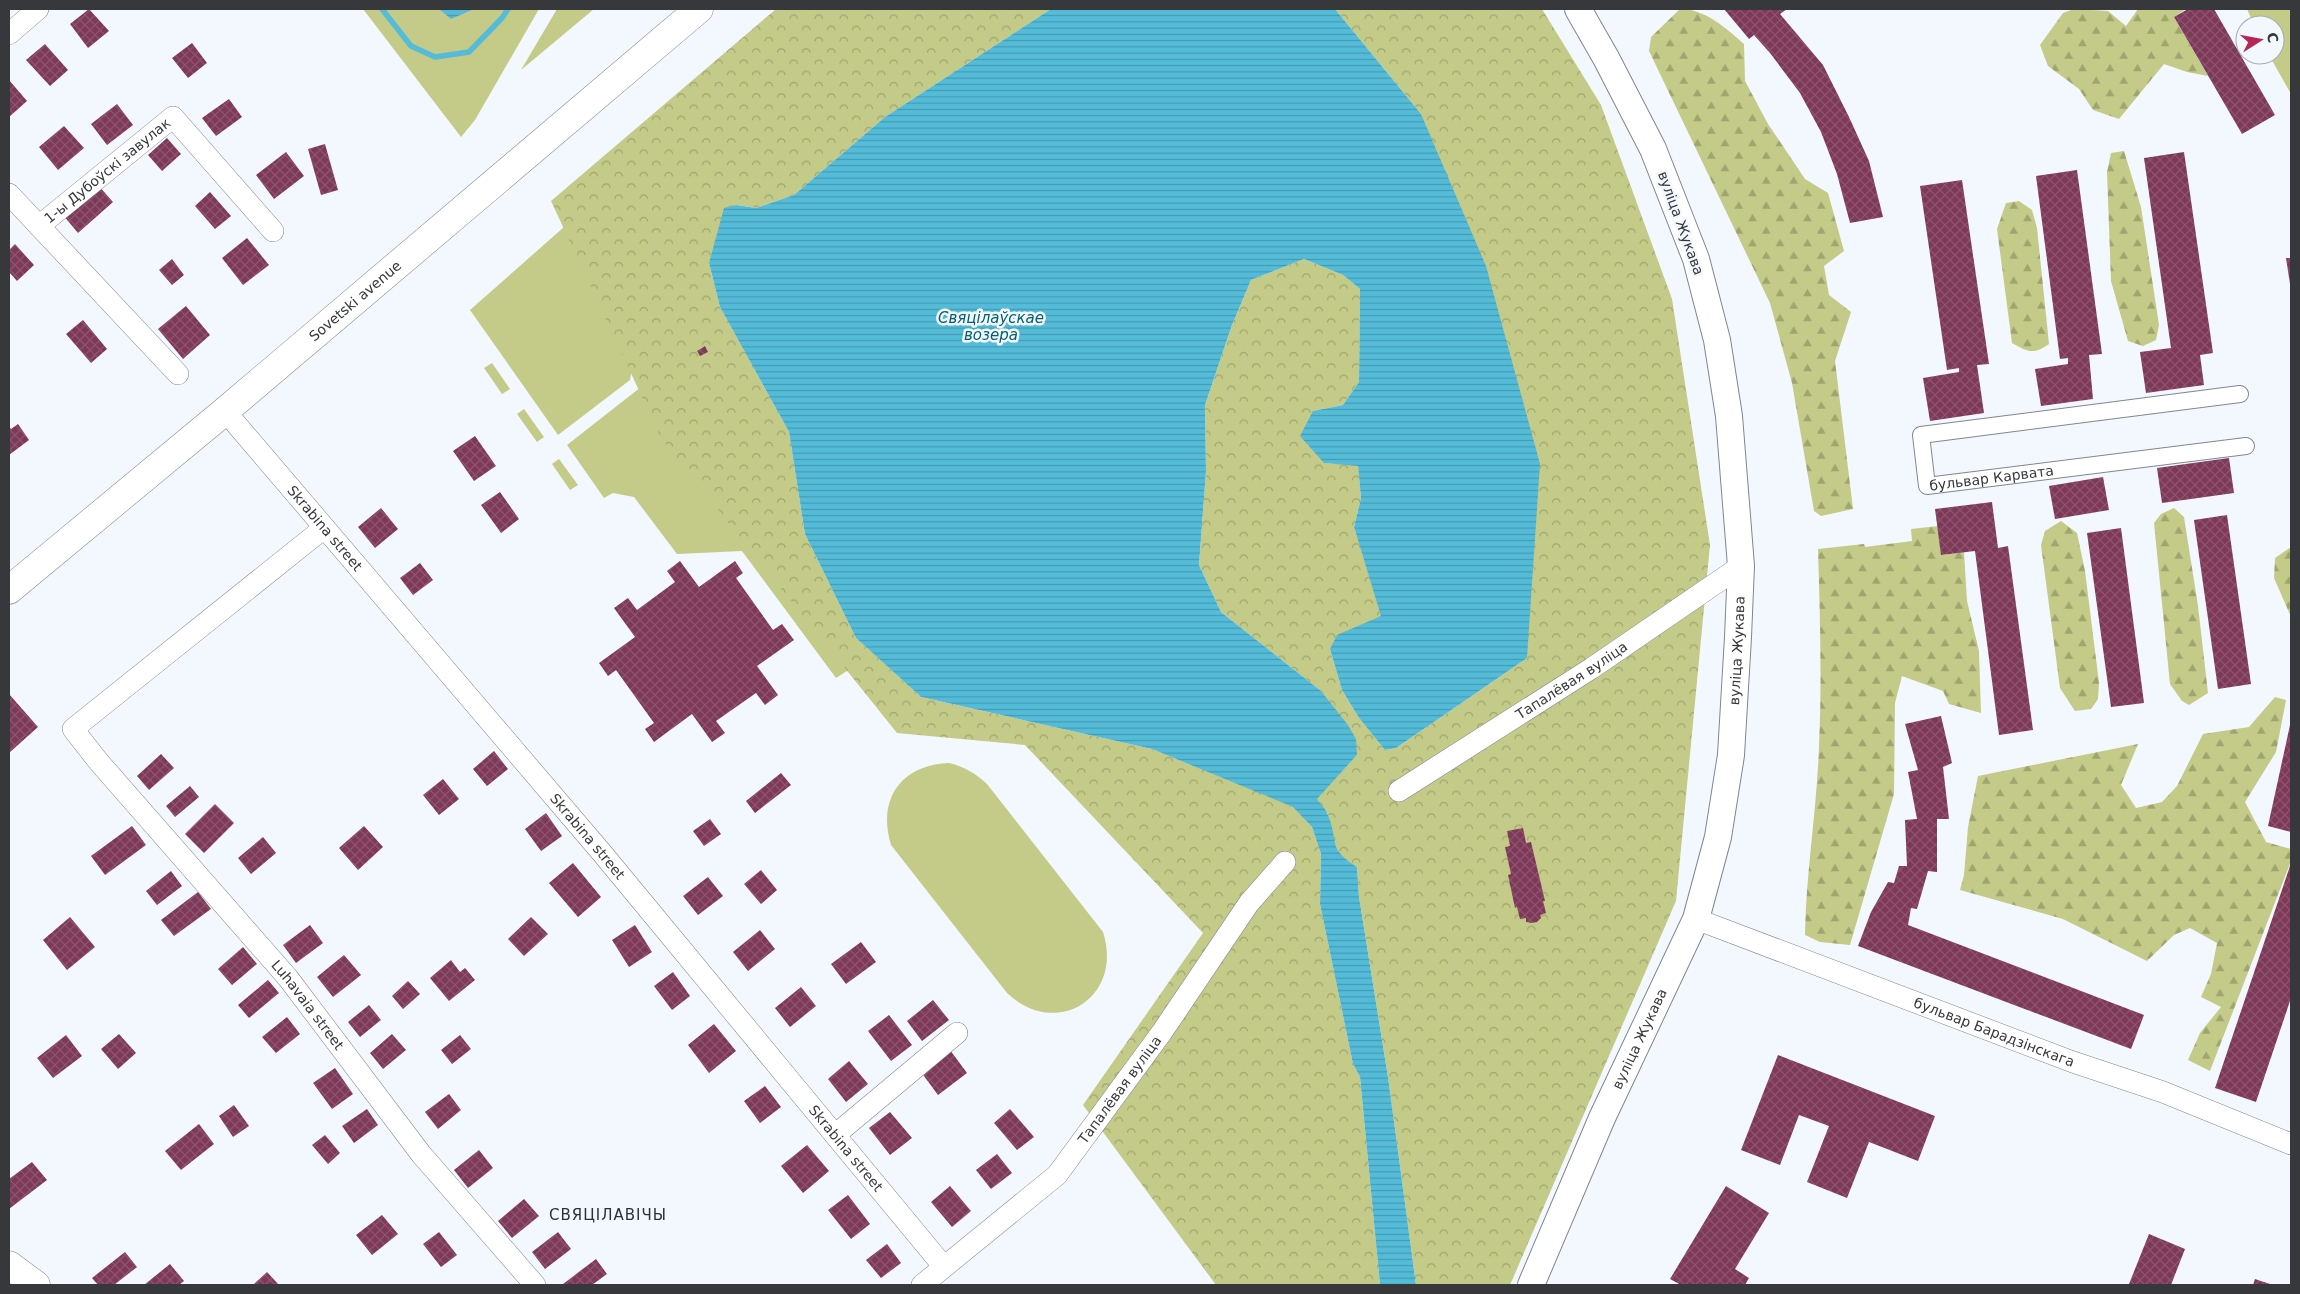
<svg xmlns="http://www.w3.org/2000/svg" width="2300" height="1294" font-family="'DejaVu Sans',sans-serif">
  <defs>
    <pattern id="forest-firs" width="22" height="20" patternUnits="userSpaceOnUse" patternTransform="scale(1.25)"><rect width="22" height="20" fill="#c4ca87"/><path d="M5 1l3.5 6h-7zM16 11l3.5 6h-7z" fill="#a0a570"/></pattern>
    <pattern id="park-crowns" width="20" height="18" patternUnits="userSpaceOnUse" patternTransform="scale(1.25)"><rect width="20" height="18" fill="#c4ca87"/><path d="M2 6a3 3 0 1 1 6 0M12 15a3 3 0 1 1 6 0" fill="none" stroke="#a0a570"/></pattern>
    <pattern id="water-rules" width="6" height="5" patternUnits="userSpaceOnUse" patternTransform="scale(1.25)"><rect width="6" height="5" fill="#54bcd9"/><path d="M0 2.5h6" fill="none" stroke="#469ab1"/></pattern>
    <pattern id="building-cross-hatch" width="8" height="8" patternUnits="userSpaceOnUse" patternTransform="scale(1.25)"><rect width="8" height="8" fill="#7e3858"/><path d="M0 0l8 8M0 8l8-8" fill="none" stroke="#8c546e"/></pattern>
  </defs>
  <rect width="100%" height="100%" fill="#f3f8ff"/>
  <path fill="#c4ca87" d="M363,9H539L475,120L461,137Z
    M557,9H594L521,70Z
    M2247,9H2291V94L2269,55H2275V25H2254Z
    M598,197L634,357L630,380L558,435L470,310Z
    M492,363L510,389L502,394L484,368Z
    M641,387L853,667L836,678L742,551L677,554L634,497L613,493L604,498L567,445Z
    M524,409L544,437L537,442L517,414Z
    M559,459L578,485L570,490L552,464Z
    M949,763C965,767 975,773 987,784L1103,932C1124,997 1057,1040 1007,993L891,845C877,799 901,765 949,763Z"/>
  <path fill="url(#forest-firs)" d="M1680,9C1705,9 1726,28 1744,44L1745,81L1768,124L1805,179L1828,193L1844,251L1824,266L1829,295L1851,312L1835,361L1853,509L1821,516L1814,511L1792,383L1770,303L1649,51L1651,37Z
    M2074,9L2108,11L2126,26L2138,9H2186L2174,17L2208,76L2187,72L2164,64L2119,119L2093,110L2079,89L2048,66L2040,45L2063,13Z
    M2124,151L2141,207L2159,325L2156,340L2143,346L2128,341L2111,281L2107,172L2111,153Z
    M2019,201L2032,210L2037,228L2049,344C2033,355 2028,352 2012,343L1997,229L2006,203Z
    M2174,508L2184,517L2198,606L2208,693L2189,705L2182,701L2170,684L2154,523L2161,514Z
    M2061,521L2077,533L2085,571L2099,683L2098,699L2091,709L2075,711L2060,688L2041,545L2045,531Z
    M1938,526L1942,555L1964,552L1967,601L1979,651L1981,713L1949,704L1943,691L1902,676L1895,703L1894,794L1850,945L1820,942L1805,935C1806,872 1817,809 1819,746C1822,681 1820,614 1818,549L1864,544L1865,547L1912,541L1911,529Z
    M2291,547V617L2274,578L2275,558Z
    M2275,697L2286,700L2276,752L2245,802L2266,842L2291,849V861L2210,1071L2188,1060L2200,1033L2221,1007L2201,997L2211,974L2217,943L2190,928L2174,935L2147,961L2063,919L1960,890L1964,875L1968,827L1978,776L2138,744L2121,785L2136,808L2162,802L2177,786L2203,734L2249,727Z"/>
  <path fill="url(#park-crowns)" d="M776,9H1051L885,117L794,195L756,208L737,205L709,263L720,307L789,432L805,534L856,638L921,697L1152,749L1293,806L1312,827L1321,854L1320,904L1353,1064L1360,1077L1380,1285H1216L1083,1105L1203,933L1025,745L897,733L662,440L551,201Z
    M1335,9H1542L1601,105L1672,299L1710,545L1676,901L1510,1285H1416L1388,1077L1359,897L1357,867L1341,857L1335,844L1328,814L1316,799L1357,755L1321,691L1221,612L1199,565L1206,471L1205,405L1232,325L1251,280L1304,259L1343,275L1360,289L1359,382L1343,405L1313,411L1324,463L1358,465L1361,498L1354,527L1382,616L1330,649L1342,690L1359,718L1385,750L1396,748L1527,658L1421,114Z"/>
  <path fill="url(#water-rules)" d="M439,9H474L451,19Z
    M1051,9H1335L1421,114L1486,266L1540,464L1527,658L1396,748L1385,750L1359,718L1342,690L1330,649L1337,635L1381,616L1354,527L1361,498L1358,466L1324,463L1300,436L1313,411L1343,405L1359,382L1360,289L1343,275L1304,259L1251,280L1232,325L1205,405L1206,471L1199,565L1221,612L1321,691L1348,725L1356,739L1357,755L1317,799C1320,804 1326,809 1328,815C1339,842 1327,848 1357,867L1359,897L1388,1077L1416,1285H1380L1360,1077L1353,1064L1320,904L1321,854L1312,827L1293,807L1152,749L921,697L856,638L805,534L789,432L720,307L709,263L724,208L737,205L756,208L794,195L885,117Z"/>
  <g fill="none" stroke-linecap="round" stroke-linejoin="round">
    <path stroke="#54bcd9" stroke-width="5.5" d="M382,9L411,46L435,57L469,52L502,18L508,9"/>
  </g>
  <path fill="url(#building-cross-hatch)" d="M89,9L109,31L88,48L70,24Z
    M1724,9H1787L1780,14L1823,65L1849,117L1869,161L1883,217L1850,223L1837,174L1821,132L1800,93L1770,53L1754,35L1749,39Z
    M2188,9H2214L2275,115L2242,134L2174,17Z
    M192,43L207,63L188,78L172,58Z
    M45,44L68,70L50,86L26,60Z
    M9,80L27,101L9,117Z
    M229,99L242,117L216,136L202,118Z
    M117,104L133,125L107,145L91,124Z
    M64,126L84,148L58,170L39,147Z
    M167,138L181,154L162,171L148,155Z
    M325,144L338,190L321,195L308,149Z
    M286,152L304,176L274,199L256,175Z
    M2184,152L2213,353L2200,355L2204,385L2146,393L2140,352L2171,348L2144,158Z
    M2077,170L2102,354L2089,355L2093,399L2041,406L2035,369L2068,364V358L2060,359L2036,176Z
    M1962,180L1989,364L1977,365L1984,413L1930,421L1923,378L1959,372V368L1947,370L1920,186Z
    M98,185L113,202L78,233L63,215Z
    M210,192L231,216L215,229L195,206Z
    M247,238L269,265L243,285L222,258Z
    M15,244L34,265L17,281L9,272V250Z
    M2286,258H2291V284H2290Z
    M172,259L184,275L172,285L159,270Z
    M186,306L210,335L183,359L158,329Z
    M83,320L107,349L91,363L66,334Z
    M705,346L708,352L700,356L697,351Z
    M18,424L29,440L9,455V426L11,429Z
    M475,436L496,466L474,481L453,451Z
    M2229,458L2234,493L2162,503L2157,468Z
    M2103,477L2109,510L2055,519L2049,486Z
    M500,492L519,519L501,533L481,505Z
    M1992,502L1998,548L2008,546L2033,730L1999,735L1975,551L1941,555L1935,509Z
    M381,508L398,529L375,548L358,527Z
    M2227,515L2251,684L2218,689L2194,520Z
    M2121,528L2144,703L2111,707L2087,533Z
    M680,561L699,587L735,561L743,573L736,578L773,630L782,624L794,640L757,666L778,695L765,705L756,693L716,721L725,733L712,742L692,714L654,742L645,729L654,723L616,670L608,676L599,663L635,637L614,608L628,598L637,610L675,582L667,571Z
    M420,563L433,580L413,595L400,578Z
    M9,694L38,727L9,753Z
    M1941,716L1952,763L1943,767L1949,819H1937V872L1928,871L1917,909L1911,908L1908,925L2144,1015L2131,1049L1858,946L1871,912L1888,882L1894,883L1899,866H1907L1905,820L1917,819L1908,772L1918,770L1905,724Z
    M2290,725H2291V832L2268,826Z
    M494,751L508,769L487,786L473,769Z
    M161,754L174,768L149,790L137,776Z
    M781,773L791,785L755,813L746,801Z
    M443,779L459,799L439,815L423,795Z
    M190,786L199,797L175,817L166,806Z
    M215,804L234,823L204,853L185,834Z
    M546,813L562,836L541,851L525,829Z
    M710,819L721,834L704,846L693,831Z
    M132,826L146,845L105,875L91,856Z
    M364,826L383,847L358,870L339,848Z
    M1523,828L1526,843L1531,842L1545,901H1543L1546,913L1540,915L1541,918L1537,922L1532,923L1526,922V918L1520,919L1517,907L1515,908L1508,875L1511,874L1505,847L1510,846L1507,831Z
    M263,837L276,853L251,874L238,858Z
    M573,863L601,897L578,917L549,883Z
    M2291,863V998L2256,1102L2215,1088Z
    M761,870L777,890L761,904L744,884Z
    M171,871L182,886L157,905L146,891Z
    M708,877L723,896L698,915L683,896Z
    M198,892L211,909L174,936L161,920Z
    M70,917L95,947L67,970L43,940Z
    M531,917L548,934L524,956L508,939Z
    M310,925L323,943L296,963L283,945Z
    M635,925L652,952L629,967L612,940Z
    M760,930L775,949L748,971L733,952Z
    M861,942L876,962L846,984L831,964Z
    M243,947L257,964L232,985L218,969Z
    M344,955L361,975L333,997L317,977Z
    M451,960L460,972L465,968L475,980L449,1001L430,978Z
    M673,972L690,996L672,1010L654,986Z
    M268,980L279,993L249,1018L238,1005Z
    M408,981L420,994L403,1009L392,996Z
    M801,987L816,1006L790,1027L775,1008Z
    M933,1000L949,1020L922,1041L907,1021Z
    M369,1005L381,1020L360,1037L348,1022Z
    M889,1015L912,1045L891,1061L868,1031Z
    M287,1017L300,1034L276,1053L262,1037Z
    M714,1024L736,1051L709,1073L688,1045Z
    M119,1034L136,1053L118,1069L101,1049Z
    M392,1034L406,1050L383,1069L370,1053Z
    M66,1035L82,1056L53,1078L37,1058Z
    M460,1035L471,1049L452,1064L441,1050Z
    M950,1050L967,1073L938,1095L921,1072Z
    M1778,1055L1935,1116L1918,1161L1869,1142L1847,1198L1807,1182L1829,1126L1799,1115L1780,1165L1741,1150Z
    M849,1061L868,1084L846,1102L828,1079Z
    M335,1068L353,1094L332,1109L313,1083Z
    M765,1086L781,1107L760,1123L744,1101Z
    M449,1094L461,1110L438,1129L425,1112Z
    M234,1105L249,1126L233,1137L219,1116Z
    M367,1109L378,1125L354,1143L342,1126Z
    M1010,1109L1034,1137L1017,1150L994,1123Z
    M890,1112L912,1138L890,1155L869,1128Z
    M199,1124L214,1144L181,1170L165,1151Z
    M325,1135L340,1153L328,1164L312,1145Z
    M807,1145L829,1171L803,1193L781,1166Z
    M479,1150L493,1168L468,1188L454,1170Z
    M997,1154L1012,1173L991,1189L976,1170Z
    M32,1162L47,1180L9,1209V1179Z
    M950,1186L971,1211L952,1227L931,1202Z
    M1726,1186L1769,1213L1735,1269L1749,1278L1745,1285H1681L1670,1279Z
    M848,1195L870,1224L851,1239L828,1210Z
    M524,1199L539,1216L512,1238L498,1221Z
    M382,1215L398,1234L372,1255L356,1235Z
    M439,1232L457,1255L441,1267L423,1244Z
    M558,1232L571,1249L545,1269L532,1252Z
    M2149,1234L2185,1249L2171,1285L2129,1284Z
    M887,1244L901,1263L881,1278L866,1260Z
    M125,1252L137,1267L114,1285H98L92,1278Z
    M596,1259L607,1274L592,1285H564L563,1284Z
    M170,1264L184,1281L179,1285H144Z
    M267,1272L279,1285H253Z
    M2255,1279L2273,1285H2253Z"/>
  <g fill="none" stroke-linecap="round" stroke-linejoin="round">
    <g stroke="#80868e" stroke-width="18">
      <g id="pedestrian">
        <path id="s1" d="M2240,394L1921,435L1927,486L2246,446"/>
      </g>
    </g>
    <g stroke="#80868e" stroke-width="22">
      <g id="minor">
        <path d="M9,34L38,9"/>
        <path d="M9,194L178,374"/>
        <path id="s2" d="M39,226L173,117L273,231"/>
        <path id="s3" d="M225,411L602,853L944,1267"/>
        <path id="s4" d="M324,528L73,729L98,761L288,978L421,1154L535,1285"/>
        <path id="s5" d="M1399,791L1592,668L1741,566"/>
        <path id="s6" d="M1696,919L2073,1062L2163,1092L2291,1144"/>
        <path d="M835,1135L957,1033"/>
        <path id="s7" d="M922,1285L1057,1175L1162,1032L1249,903L1285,862"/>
      </g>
    </g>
    <g stroke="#80868e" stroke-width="28">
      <g id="tertiary">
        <path id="s8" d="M1531,1285L1602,1118L1696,919L1718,837L1731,755L1738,637L1741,566L1729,416L1717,340L1696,259L1653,149L1606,58L1578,9"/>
      </g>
    </g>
    <g stroke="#80868e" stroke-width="29">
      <g id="secondary">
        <path id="s9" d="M9,590L225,411L699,9"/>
        <path d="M9,1265L36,1285"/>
      </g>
    </g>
    <use href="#pedestrian" stroke="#fff" stroke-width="16"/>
    <use href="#minor" stroke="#fff" stroke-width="21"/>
    <use href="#tertiary" stroke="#fff" stroke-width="26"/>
    <use href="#secondary" stroke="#fff" stroke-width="28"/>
  </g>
  <g text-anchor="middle" stroke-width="5" stroke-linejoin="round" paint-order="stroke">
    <g font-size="14" fill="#36383c" stroke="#f3f8ff">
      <text dy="5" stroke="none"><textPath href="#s2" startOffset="88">1-ы Дубоўскі завулак</textPath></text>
      <text transform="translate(1681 223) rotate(70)" y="5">вуліца Жукава</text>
      <text dy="5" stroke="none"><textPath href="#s9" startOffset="451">Sovetski avenue</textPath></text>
      <text dy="5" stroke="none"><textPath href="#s1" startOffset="438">бульвар Карвата</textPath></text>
      <text dy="5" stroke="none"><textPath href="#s3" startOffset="154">Skrabina street</textPath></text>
      <text dy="5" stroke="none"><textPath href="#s8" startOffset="674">вуліца Жукава</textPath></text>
      <text dy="5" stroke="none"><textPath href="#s5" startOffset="205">Тапалёвая вуліца</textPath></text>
      <text dy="5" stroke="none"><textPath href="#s3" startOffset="559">Skrabina street</textPath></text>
      <text dy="5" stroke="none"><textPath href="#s4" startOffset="684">Luhavaia street</textPath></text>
      <text dy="5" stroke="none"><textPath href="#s6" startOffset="319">бульвар Барадзінскага</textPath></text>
      <text dy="5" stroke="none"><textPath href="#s8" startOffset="269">вуліца Жукава</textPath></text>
      <text dy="5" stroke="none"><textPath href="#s7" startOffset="280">Тапалёвая вуліца</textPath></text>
      <text dy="5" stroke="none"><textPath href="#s3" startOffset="964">Skrabina street</textPath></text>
    </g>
    <g font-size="15" font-style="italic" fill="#025f73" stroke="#f3f8ff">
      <text x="991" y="323">Свяцілаўскае<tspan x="991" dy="17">возера</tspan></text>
    </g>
    <g font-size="15" letter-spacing="1" fill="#2c3138" stroke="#f3f8ff">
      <text x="608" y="1220">СВЯЦІЛАВІЧЫ</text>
    </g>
  </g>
  <rect width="2300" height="1294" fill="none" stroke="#36383c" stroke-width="20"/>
  <g transform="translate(2260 40) rotate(79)"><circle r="24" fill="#f3f8ff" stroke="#a7abb1"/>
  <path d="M0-4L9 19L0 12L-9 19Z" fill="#b72755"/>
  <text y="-8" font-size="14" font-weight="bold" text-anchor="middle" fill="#36383c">С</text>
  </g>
</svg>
